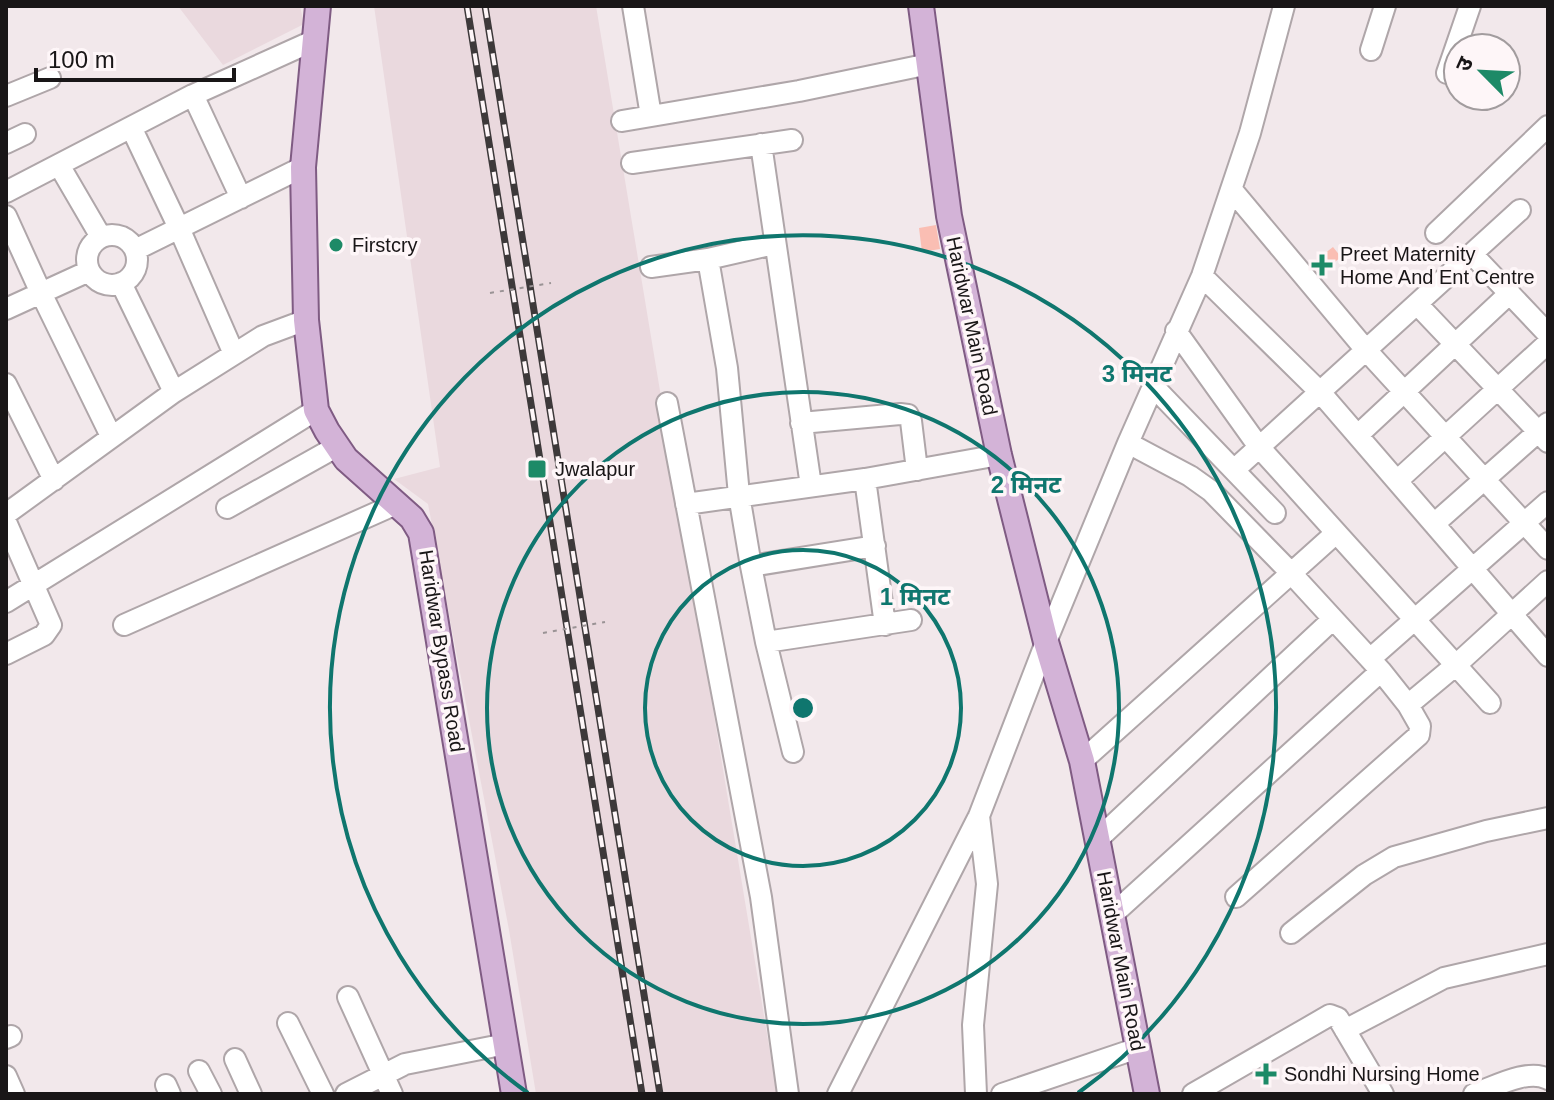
<svg xmlns="http://www.w3.org/2000/svg" width="1554" height="1100" font-family="Helvetica,'Noto Sans Devanagari',sans-serif">
  <rect width="100%" height="100%" fill="#f2e8eb"/>
  <path fill="#ead9de" d="M178,6H300L304,24L223,65Z
    M374,6H596L777,1094H536L509,930L428,504L394,479L440,467Z"/>
  <path fill="#fabeb3" d="M936,225L940,249L922,252L919,228Z
    M1333,247L1341,257L1320,274L1311,264Z"/>
  <g fill="none" stroke-linecap="round" stroke-linejoin="round">
    <g stroke="#afa6a9" stroke-width="24">
      <path id="minor" d="M633,6L651,116
        M1371,50L1385,6
        M1447,73L1470,6
        M193,95L241,198
        M6,96L50,78
        M622,121L799,91L929,64
        M131,127L179,228L234,354
        M6,143L25,134
        M761,144L811,486
        M632,163L792,140
        M59,165L101,237
        M1232,190L1366,350L1548,549
        M6,192L193,95L315,40
        M6,216L41,293L111,436
        M1436,233L1548,126
        M87 260a25 25 0 1 1 50 0a25 25 0 1 1-50 0Z
        M135,250L303,167
        M1472,254L1548,334
        M708,259L727,368L739,495L751,566L766,642L793,752
        M651,267L708,259L774,244
        M1202,276L1320,392L1548,656
        M121,283L174,392
        M1417,304L1548,442
        M6,309L89,271
        M1176,331L1259,447L1490,703
        M6,384L54,480
        M1152,385L1275,513
        M667,403L761,897L788,1094
        M801,423L900,414L908,415L911,421L917,470
        M1358,435L1510,293
        M1128,443L1190,476L1211,491L1291,573L1381,671L1408,705L1420,726L1419,735L1236,897
        M1234,470L1520,210
        M865,479L885,625
        M1397,481L1548,343
        M686,504L865,479L999,455
        M227,508L336,447
        M6,514L174,392L263,336L306,320
        M6,522L51,625L44,635L6,654
        M1434,524L1548,423
        M751,566L875,546
        M6,602L316,410
        M124,625L396,504
        M766,642L911,620
        M1370,659L1548,502
        M1408,705L1456,665L1548,581
        M1082,761L1336,533
        M1097,840L1332,620
        M1112,915L1381,671
        M1291,933L1364,875L1394,857L1486,831L1548,818
        M348,997L392,1094
        M288,1023L323,1094
        M1345,1030L1444,978L1548,954
        M6,1038L11,1036
        M235,1059L251,1094
        M199,1071L211,1094
        M6,1076L14,1094
        M166,1085L170,1094
        M346,1094L405,1064L506,1044
        M838,1094L979,816L1046,642L1128,443L1202,276L1250,133L1284,6
        M976,1094L973,1025L987,884L979,816
        M1002,1094L1138,1048
        M1193,1094L1330,1015L1338,1018L1383,1094
        M1474,1094C1494,1087 1528,1068 1548,1079"/>
    </g>
    <g stroke="#7f5b83" stroke-width="28">
      <path id="major" d="M318,6L303,167L306,320L316,410L327,431L346,459L412,518L421,533L514,1094
        M921,6L949,216L999,455L1046,642L1082,761L1147,1094"/>
    </g>
    <use href="#minor" stroke="#fff" stroke-width="20"/>
    <use href="#major" stroke="#d3b3d7" stroke-width="24"/>
    <g stroke="#3d393a" stroke-width="7">
      <path id="rail" d="M467,6L642,1094
        M485,6L660,1094"/>
    </g>
    <use href="#rail" stroke="#fef6f8" stroke-width="4" stroke-dasharray="12" stroke-linecap="butt"/>
    <path stroke="#9a9395" stroke-width="2" stroke-dasharray="4 6" stroke-linecap="butt" d="M490,293L551,283
      M543,633L605,622"/>
  </g>
  <g fill="none" stroke="#0f766e" stroke-width="4">
    <circle cx="803" cy="708" r="158"/>
    <circle cx="803" cy="708" r="316"/>
    <path d="M528 1093A473 473 0 1 1 1078 1093"/>
  </g>
  <g fill="#1d8a67" stroke="#fef6f8" stroke-width="3">
    <circle cx="336" cy="245" r="8"/>
    <path d="M1318 253h8v8h8v8h-8v8h-8v-8h-8v-8h8z"/>
    <rect x="527" y="459" width="20" height="20" rx="4"/>
    <path d="M1262 1062h8v8h8v8h-8v8h-8v-8h-8v-8h8z"/>
  </g>
  <g text-anchor="middle" stroke-width="7" stroke-linejoin="round" paint-order="stroke">
    <g font-size="20" fill="#191617" stroke="#fef6f8" text-anchor="start">
      <text x="352" y="252">Firstcry</text>
      <text x="1340" y="261">Preet Maternity<tspan x="1340" dy="23">Home And Ent Centre</tspan></text>
      <text x="555" y="476">Jwalapur</text>
      <text x="1284" y="1081">Sondhi Nursing Home</text>
    </g>
    <g font-size="20" fill="#191617" stroke="#fef6f8">
      <text transform="translate(972 326) rotate(78)" y="7">Haridwar Main Road</text>
      <text transform="translate(442 651) rotate(81)" y="7">Haridwar Bypass Road</text>
      <text transform="translate(1121 961) rotate(79)" y="7">Haridwar Main Road</text>
    </g>
  </g>
  <circle cx="803" cy="708" r="12" fill="#0f766e" stroke="#fef6f8" stroke-width="4"/>
  <g font-size="24" text-anchor="middle" font-weight="bold" fill="#0f766e" stroke="#fef6f8" stroke-width="7" stroke-linejoin="round" paint-order="stroke">
    <text x="1137" y="382">3 मिनट</text>
    <text x="1026" y="493">2 मिनट</text>
    <text x="915" y="605">1 मिनट</text>
  </g>
  <rect width="1554" height="1100" fill="none" stroke="#191617" stroke-width="16"/>
  <g transform="translate(1482 72) rotate(294)"><circle r="38" fill="#fef6f8" stroke="#a29c9e" stroke-width="2"/>
  <path d="M0-6L14 30L0 20L-14 30Z" fill="#1d8a67"/>
  <text y="-12" font-size="22" font-weight="bold" text-anchor="middle" fill="#191617">उ</text>
  </g>
  <path d="M36 68v12h198v-12" fill="none" stroke="#191617" stroke-width="4"/>
  <text x="48" y="68" font-size="24" fill="#191617" stroke="#fef6f8" stroke-width="6" paint-order="stroke">100 m</text>
</svg>
